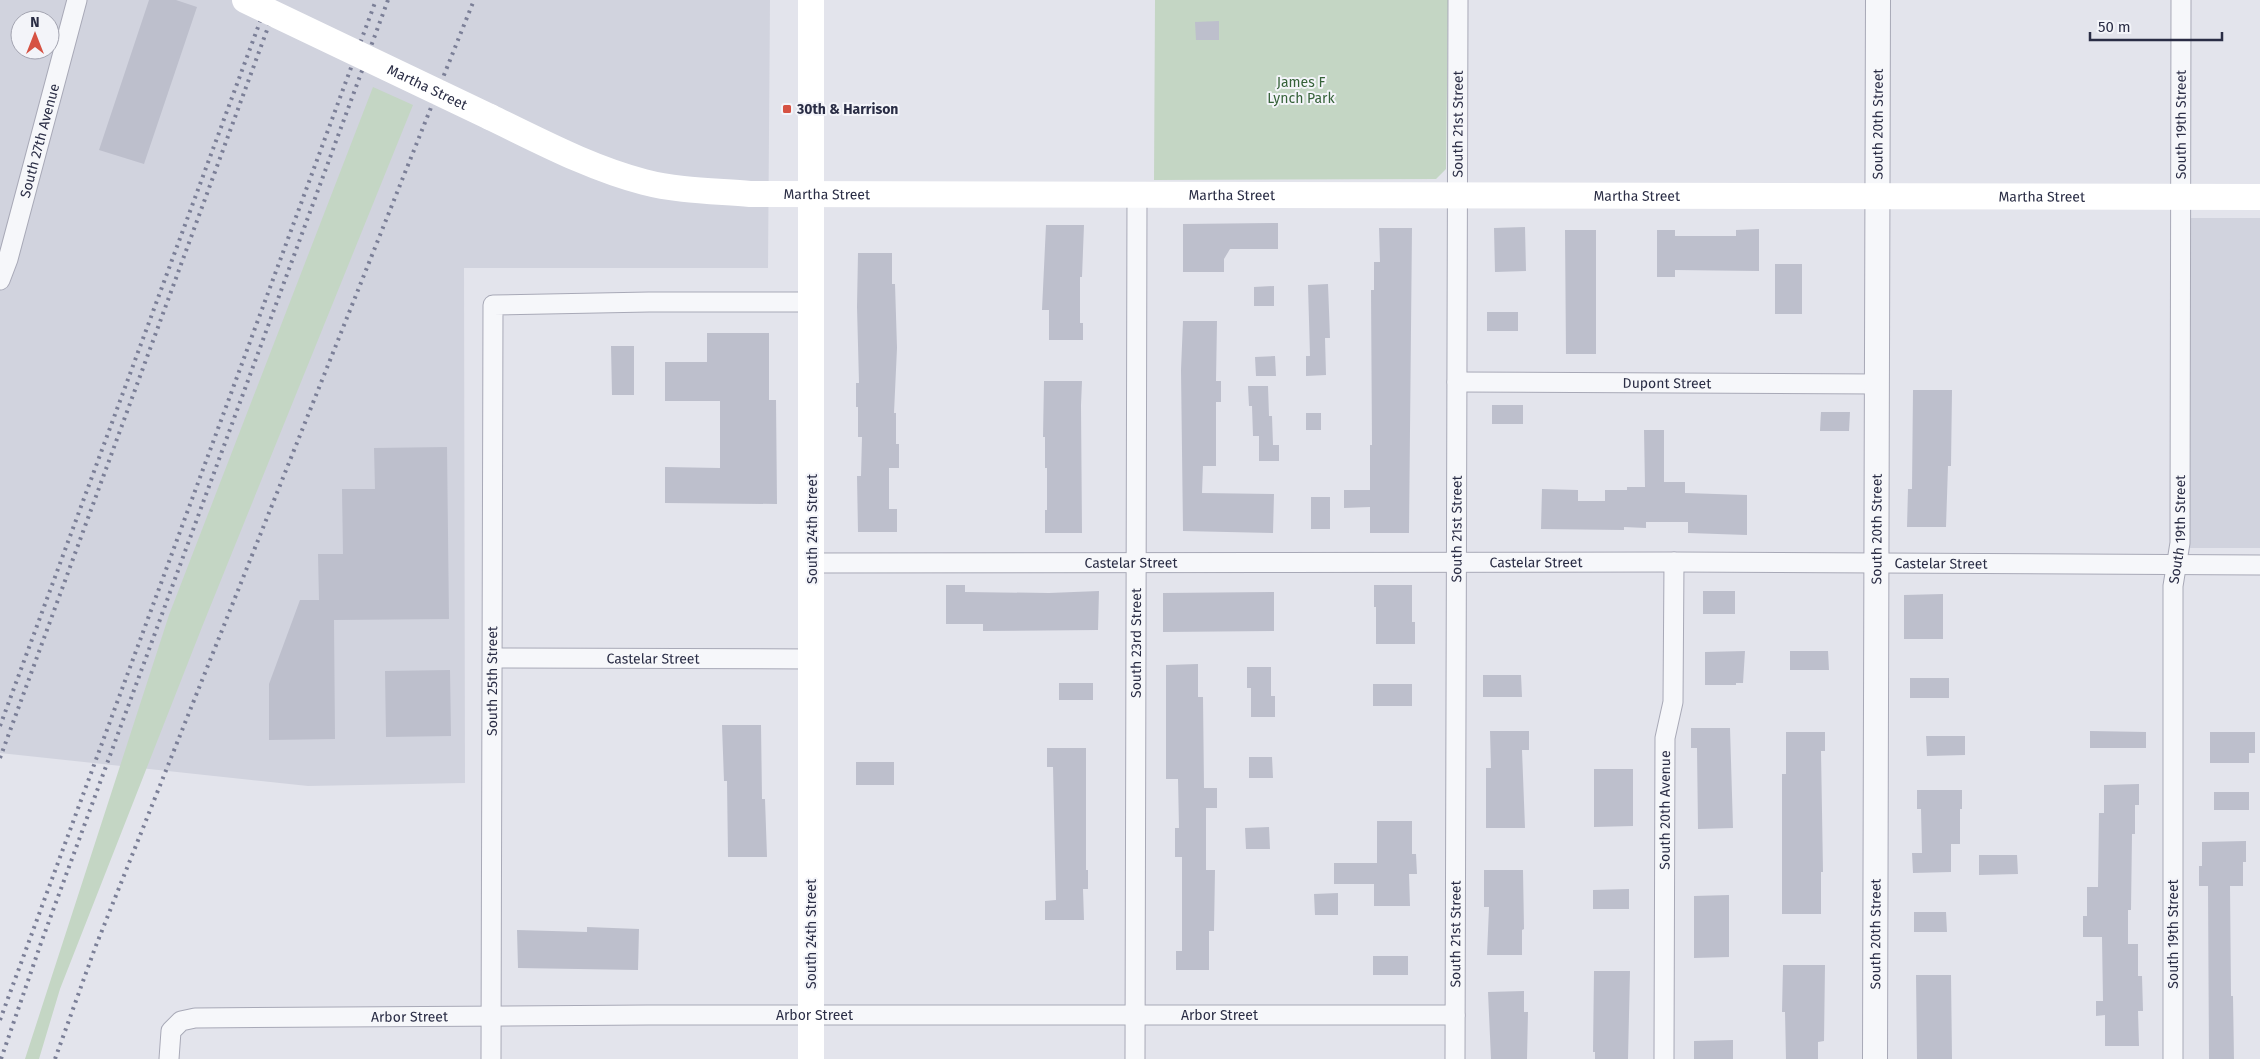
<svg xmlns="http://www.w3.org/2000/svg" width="2260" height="1059" font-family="'Fira Sans',sans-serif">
  <rect width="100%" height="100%" fill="#e3e4ec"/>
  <path fill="#d1d3de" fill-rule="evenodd" d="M0,0H770L768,268H464L465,783L308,786L0,753ZM20,20H50V50H20Z
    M2191,218H2260V548H2190Z"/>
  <path fill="#c4d6c4" d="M1155,0H1448L1446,169L1436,179L1154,180Z
    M373,87L413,105L202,627L60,989L39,1059H25L169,615Z"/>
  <path fill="#bdbfcc" d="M149,0H176L197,7L144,164L99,150Z
    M1219,21V40H1196L1195,22Z
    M1278,223V249H1230L1224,259V272H1183V224Z
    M1046,225H1084L1082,277H1080V323H1083V340H1049V310H1042Z
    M1525,227L1526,271L1495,272L1494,228Z
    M1379,228H1412L1409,533H1370V507L1344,508V490H1370V445H1372L1371,290H1374V262H1380Z
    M1759,229V271L1675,270V277H1657V230H1675V236H1736V230Z
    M1565,230H1596V354H1566Z
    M858,253H892V284H895L897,348L894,413H896V444H899V468H889V509H897V532H858L857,476H861L862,437H858V407H856V383H859L857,307Z
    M1775,264H1802V314H1775Z
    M1328,284L1330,338H1325L1326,375L1306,376V356H1310L1308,285Z
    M1274,286V306H1254V287Z
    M1487,312H1518V331H1487Z
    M1183,321H1217L1216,381H1221V402H1216V466H1203L1202,493L1274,494L1273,533L1183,531L1181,370Z
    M707,333H769V400H776L777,504L665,503V467L720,468V401H665V362H707Z
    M611,346H634V395H612Z
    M1275,356L1276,376H1256L1255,357Z
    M1044,381H1082L1081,405L1082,533H1045V510H1047V468H1045V437H1043Z
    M1248,386H1268L1269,416H1272L1273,445H1279V461H1259V436H1253L1252,406H1249Z
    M1913,390H1952L1951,466H1948L1946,527H1907L1908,489H1912Z
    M1492,405H1523V424H1492Z
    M1821,412H1850L1849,431H1820Z
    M1306,413H1321V430H1306Z
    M1644,430H1664V482H1685V493L1747,495V535L1688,533V522H1646V528L1624,527V530L1541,529L1542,489L1578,490V501H1605V490H1627V487H1645Z
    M447,447L449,619L334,620L335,739L269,740V684L300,600H319L318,554H343L342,489H375L374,448Z
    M1311,497H1330V529H1311Z
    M946,585H965V592L1049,593L1099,591L1098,630L983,631V624H946Z
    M1374,585H1412V622H1415V644H1376V607H1374Z
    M1703,591H1735V614H1703Z
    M1274,592V631L1163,632V593Z
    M1943,594V639H1904V595Z
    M1745,651L1743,683H1736V685H1705V652Z
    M1790,651H1828L1829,670H1790Z
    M1198,664V697H1203L1204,788H1217V808H1206V870H1215L1214,931H1209V970H1176V951H1182V857H1175V828H1179L1178,779H1166V665Z
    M1247,667H1271V696H1275V717H1251V688H1247Z
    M450,670L451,736L386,737L385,671Z
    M1483,675H1521L1522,697H1483Z
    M1910,678H1949V698H1910Z
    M1059,683H1093V700H1059Z
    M1373,684H1412V706H1373Z
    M722,725H761L762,799H765L767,857H728L727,781H724Z
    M1691,728H1730L1733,828L1698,829L1697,748H1691Z
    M1490,731H1529V750H1522L1525,828H1486V768H1491Z
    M2090,731L2146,732V748H2090Z
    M1786,732H1825V751H1821L1823,872H1821V914H1782V774H1786Z
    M2210,732H2255V753H2249V763H2210Z
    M1926,736H1965V755L1927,756Z
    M1047,748H1086V870H1088V889H1083L1084,920H1045V901L1056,900L1053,767H1047Z
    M1249,757H1272L1273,778H1249Z
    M856,762H894V785H856Z
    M1594,769H1633V826L1594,827Z
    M2139,784V805H2135V834H2132L2131,910H2128V944H2138V976H2142L2143,1011H2138L2139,1046H2105V1015L2096,1016V1001H2103L2102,937H2083V916H2087V887H2098L2099,813H2104V785Z
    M1917,790H1962V809H1960V844H1951V872L1913,873L1912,853H1922L1921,809H1917Z
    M2214,792H2249V810H2214Z
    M1377,821H1412V854H1416L1417,874H1409L1410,906H1374V884H1334V863H1377Z
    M1269,827L1270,849H1246L1245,828Z
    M2246,841V862H2243V886H2230L2231,996H2233L2234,1059H2209L2208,886H2199V866H2202V842Z
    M1979,855H2017L2018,874L1979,875Z
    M1484,870H1523L1524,929L1522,930V955H1487L1489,907H1484Z
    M1629,889V909H1593V890Z
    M1338,893V915H1315L1314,894Z
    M1729,895V957L1694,958V896Z
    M1914,912H1946L1947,932H1914Z
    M587,927L639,929L638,970L518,968L517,930L587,932Z
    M1373,956H1408V975H1373Z
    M1783,965H1825L1824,1041L1818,1042V1059H1786L1785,1012H1782Z
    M1594,971H1630L1628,1059H1595V1052H1593Z
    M1916,975H1951L1952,1059H1917Z
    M1524,991V1012H1528L1527,1059H1491L1488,992Z
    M1733,1040V1059H1694V1041Z"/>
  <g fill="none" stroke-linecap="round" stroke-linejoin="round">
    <g stroke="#a8a9b7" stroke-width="21">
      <g id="minor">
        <path id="s1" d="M0,280L8,259L77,0"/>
        <path id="s2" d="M1457,382L1877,384"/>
        <path id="s3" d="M812,563L1674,562L2260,565"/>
        <path id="s4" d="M493,658L812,659"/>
        <path id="s5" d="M169,1059L171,1031L181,1021L195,1018L648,1015H1455"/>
        <path id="s6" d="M491,1059L493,305L649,302H812"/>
        <path id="s7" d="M1135,1059L1137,195"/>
        <path id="s8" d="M1455,1059L1458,0"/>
        <path id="s9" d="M1664,1059L1665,738L1673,702L1674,562"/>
        <path id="s10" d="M2173,1059V586L2180,543L2181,0"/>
      </g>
    </g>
    <g stroke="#a8a9b7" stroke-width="26">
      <g id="tertiary">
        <path id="s11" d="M1875,1059L1878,0"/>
      </g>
    </g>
    <use href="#minor" stroke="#f6f7fa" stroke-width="19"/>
    <use href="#tertiary" stroke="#f6f7fa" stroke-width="24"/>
    <g stroke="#fff" stroke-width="26">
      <path id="s12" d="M490,117C540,141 590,168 644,182C678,191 715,191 750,194L2260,197"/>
      <path d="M811,1059V0"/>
    </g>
    <path stroke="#7b7f97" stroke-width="4" stroke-dasharray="2.5 5" stroke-linecap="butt" d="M0,726L268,0
      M0,758L278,0
      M0,1020L376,0
      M1,1059L41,943L388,0
      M55,1059L95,948L474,0"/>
    <path stroke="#fff" stroke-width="26" id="s13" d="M245,0L490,117"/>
  </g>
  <rect fill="#d65243" stroke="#f3f4f9" stroke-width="2" x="782" y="104" width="10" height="10" rx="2.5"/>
  <g text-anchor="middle" stroke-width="4" stroke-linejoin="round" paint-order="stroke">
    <g font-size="14" fill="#366239" stroke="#f3f4f9">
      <text x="1301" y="87">James F<tspan x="1301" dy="16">Lynch Park</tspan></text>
    </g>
    <g font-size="14" fill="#2a2d45" stroke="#f3f4f9">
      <text dy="5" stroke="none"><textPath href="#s13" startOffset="202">Martha Street</textPath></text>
      <text dy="5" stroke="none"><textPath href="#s8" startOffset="935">South 21st Street</textPath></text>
      <text dy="5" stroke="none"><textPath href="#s11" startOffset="935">South 20th Street</textPath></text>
      <text dy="5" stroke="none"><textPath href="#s10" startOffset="935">South 19th Street</textPath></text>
      <text dy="5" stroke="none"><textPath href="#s1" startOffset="145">South 27th Avenue</textPath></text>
      <text dy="5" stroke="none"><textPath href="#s12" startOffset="351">Martha Street</textPath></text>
      <text dy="5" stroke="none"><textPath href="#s12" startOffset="756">Martha Street</textPath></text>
      <text dy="5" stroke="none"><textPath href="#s12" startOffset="1161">Martha Street</textPath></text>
      <text dy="5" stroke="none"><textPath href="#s12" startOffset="1566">Martha Street</textPath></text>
      <text dy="5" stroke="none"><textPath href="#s2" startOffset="210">Dupont Street</textPath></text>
      <text transform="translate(812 529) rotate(-90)" y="5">South 24th Street</text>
      <text dy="5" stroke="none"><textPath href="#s8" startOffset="530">South 21st Street</textPath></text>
      <text dy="5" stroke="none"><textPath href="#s11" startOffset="530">South 20th Street</textPath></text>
      <text dy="5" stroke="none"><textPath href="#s10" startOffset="530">South 19th Street</textPath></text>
      <text dy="5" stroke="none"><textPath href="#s3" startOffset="724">Castelar Street</textPath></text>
      <text dy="5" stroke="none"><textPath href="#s3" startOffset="319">Castelar Street</textPath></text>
      <text dy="5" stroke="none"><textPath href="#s3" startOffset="1129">Castelar Street</textPath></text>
      <text dy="5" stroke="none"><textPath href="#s7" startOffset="416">South 23rd Street</textPath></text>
      <text dy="5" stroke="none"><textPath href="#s4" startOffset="160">Castelar Street</textPath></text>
      <text dy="5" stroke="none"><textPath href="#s6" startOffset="378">South 25th Street</textPath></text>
      <text dy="5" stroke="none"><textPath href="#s9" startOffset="249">South 20th Avenue</textPath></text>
      <text transform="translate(811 934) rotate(-90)" y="5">South 24th Street</text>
      <text dy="5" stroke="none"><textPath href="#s8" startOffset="125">South 21st Street</textPath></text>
      <text dy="5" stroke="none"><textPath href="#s11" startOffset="125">South 20th Street</textPath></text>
      <text transform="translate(2173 934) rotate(-90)" y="5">South 19th Street</text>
      <text dy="5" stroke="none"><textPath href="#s5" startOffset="676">Arbor Street</textPath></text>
      <text dy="5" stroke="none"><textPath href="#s5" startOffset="1081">Arbor Street</textPath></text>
      <text dy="5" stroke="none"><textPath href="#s5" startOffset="271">Arbor Street</textPath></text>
    </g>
    <g font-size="14" font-weight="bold" fill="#2a2d45" stroke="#f3f4f9" text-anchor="start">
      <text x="797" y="114">30th &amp; Harrison</text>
    </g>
  </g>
  <g transform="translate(35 35)"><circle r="24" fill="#f3f4f9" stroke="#a3a4b1"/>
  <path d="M0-4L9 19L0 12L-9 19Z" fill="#d65243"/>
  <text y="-8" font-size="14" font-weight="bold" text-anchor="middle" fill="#2a2d45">N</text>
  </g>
  <path d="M2090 32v8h132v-8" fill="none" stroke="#2a2d45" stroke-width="2.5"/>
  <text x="2098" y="32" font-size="15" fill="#2a2d45" stroke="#f3f4f9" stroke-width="4" paint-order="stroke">50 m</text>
</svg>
